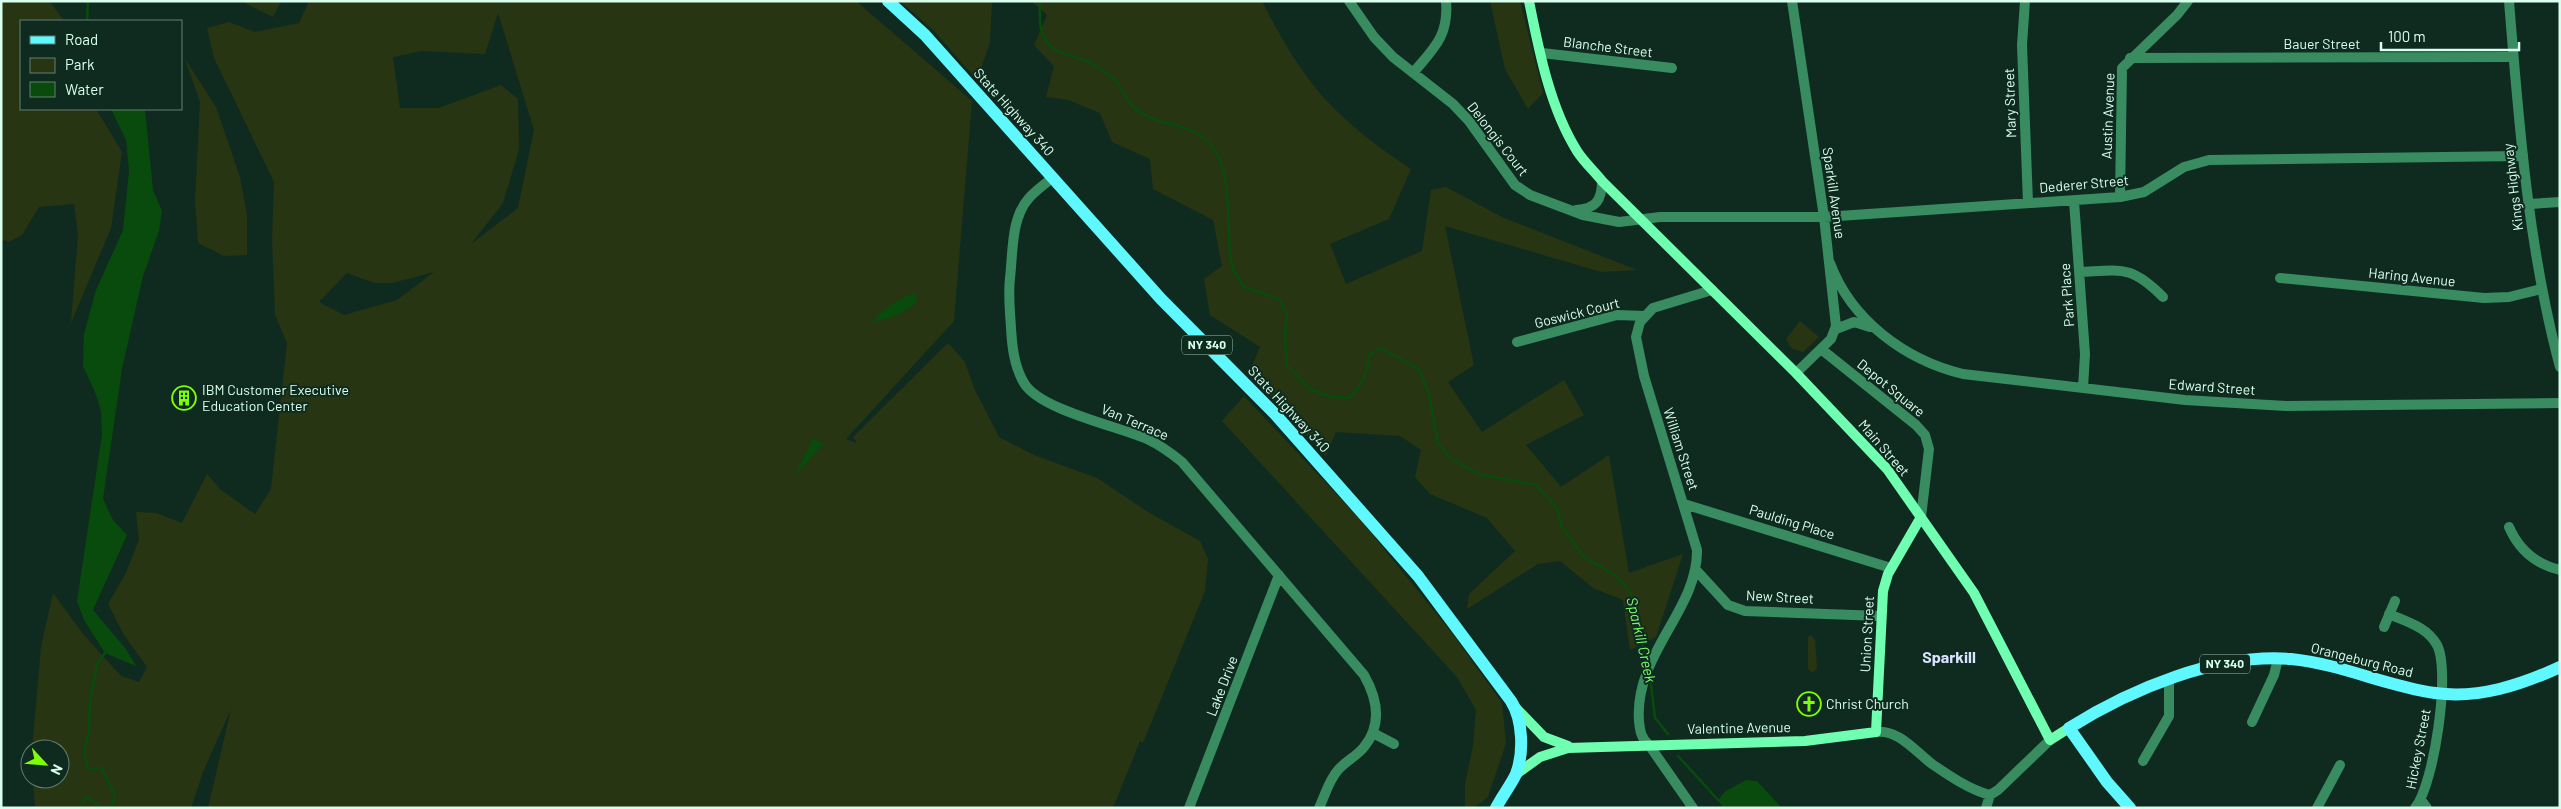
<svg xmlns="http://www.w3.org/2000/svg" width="2561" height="809" font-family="Barlow,sans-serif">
  <rect width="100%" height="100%" fill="#0f2b20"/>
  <path fill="#283512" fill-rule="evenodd" d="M1,1H45L51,3L64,21H21V109H96L122,152L111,228L71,323L78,235L74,204L39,207L22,235L9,242L1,239Z
    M241,1H281L273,17Z
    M309,1H856L972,101L954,321L846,439L857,443L853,437L948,343L965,362L974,388L999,437L1034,455L1097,478L1148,512L1200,541L1208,559L1205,591L1143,743L1140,741L1113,808H208L231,709L203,772L191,808H35L33,779H60V749H32L41,647L53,593L84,635L121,676L139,682L147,667L124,635L108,604L125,575L139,540L136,512L156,513L182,523L207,474L221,490L255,514L271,489L287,343L275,315L272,239L274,182L214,58L207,28L229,22L255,32L299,23ZM498,13L534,130L518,208L471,244L503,203L519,149L518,99L501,85L439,108H400L393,57L421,51L485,54ZM434,272L397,300L344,315L319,302L347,273L374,283H392Z
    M900,1H992L990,42L977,80L934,31Z
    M1031,1H1262C1279,35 1299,70 1324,98C1349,125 1380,149 1411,169L1389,219L1330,244L1346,284L1422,251L1431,190L1446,187L1502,217L1637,270L1601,272L1445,226L1474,365L1448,382L1482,432L1564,380L1584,415L1526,445L1561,487L1609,455L1629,573L1683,554L1656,637L1630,650L1623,600L1593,588L1560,561L1538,564L1467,609L1469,594L1515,551L1487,518L1430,494L1415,477L1421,450L1400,436L1336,432L1326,456L1249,373L1260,347L1210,315L1204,279L1222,266L1213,220L1153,189L1150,159L1112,142L1100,113L1068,100L1046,97L1054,66L1034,45L1047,15Z
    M1490,1H1520L1543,93L1528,109L1505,69Z
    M185,59L216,107L240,177L247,215V255L224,256L198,243L195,200L200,102Z
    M1800,321L1819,337L1803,352L1791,348L1786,339Z
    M1244,396L1359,518L1452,633L1502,703L1506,743L1488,797L1474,808H1465V784L1473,746L1476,710L1457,677L1222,421Z
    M1811,635L1815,640L1817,668L1813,673L1808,669V637Z"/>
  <path fill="#084b0c" d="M111,109H145L153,190L162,211L159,231L143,276L122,369L103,499L113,520L127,535L93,610L126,649L136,666L105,653L84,620L77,601L102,435L101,411L95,392L83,366L84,334L96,290L123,230L129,171L126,140Z
    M915,293L917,301C906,313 889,319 873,322C880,309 901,298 915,293Z
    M813,438L824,444C812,454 806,466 795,475Z
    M1746,780L1757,781L1782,808H1723L1718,800L1726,791Z"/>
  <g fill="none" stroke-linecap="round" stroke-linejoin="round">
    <path stroke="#084b0c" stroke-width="2.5" d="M1040,1C1040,16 1038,29 1046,41C1056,56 1080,56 1094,65C1100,69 1110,75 1115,80C1130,97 1124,106 1151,118C1170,126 1194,126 1209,143C1236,172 1224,228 1232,264C1233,272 1240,280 1244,287L1279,299L1287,315L1285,338L1287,365L1310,389L1331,397L1349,398C1362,385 1368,374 1369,355L1381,348L1419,369L1429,394L1438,443L1450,458L1478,474L1536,485L1557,508L1562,527L1583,556L1616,576L1631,593L1647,664
      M87,21L88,1
      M106,651L97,665L90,701L89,731L84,752L88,769L102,768L115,796L111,808
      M1650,676L1655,718L1668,734
      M1678,756L1719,801
      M80,808L86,797L102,808"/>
    <path stroke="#388c5f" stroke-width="10" d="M1349,1L1374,37L1393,57L1453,104L1469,121L1515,185L1530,195L1583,215L1619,222L1660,217H1824L2120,197L2144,192L2184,167L2209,160L2523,156
      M1792,1L1824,217L1836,326L1831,339L1796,373
      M2025,1L2022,45L2028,203
      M1542,53L1672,68
      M2130,58L2513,57
      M1413,73C1434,48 1449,36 1446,1
      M1052,178C1045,184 1036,190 1029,198C1011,218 1013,252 1010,278C1008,294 1010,311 1011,328C1012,346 1014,366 1024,383C1040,410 1117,426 1147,439C1160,445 1171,453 1182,462L1364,675C1377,698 1383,724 1364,747C1357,756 1346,761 1338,770C1329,780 1325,795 1319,808
      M2120,197L2122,68L2177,15L2188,1
      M2074,201L2085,354L2083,388
      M2529,204L2560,202
      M1576,210C1596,209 1602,200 1602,181
      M1830,263C1851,320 1905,360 1963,374L2185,400L2286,406L2560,403
      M2080,272C2122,270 2131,265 2163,297
      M2280,278L2484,298L2509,297L2541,289
      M1836,329L1854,322L1870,327
      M1517,342L1617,315L1645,316
      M1821,349L1916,425L1925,435L1929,449L1921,517
      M1684,504L1891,568
      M2509,527C2519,550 2535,564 2560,570
      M1695,569L1728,605L1745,611L1881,616
      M2389,614C2407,622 2427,627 2437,645C2451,671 2434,785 2415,808
      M2384,627L2395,601
      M2252,722L2274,675L2278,659
      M1876,732C1898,729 1915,751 1932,764C1948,775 1970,790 1990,795
      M1373,733L1394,744
      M1649,745C1641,738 1640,731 1639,721C1634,654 1698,610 1697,550L1644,376L1636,337L1640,322L1653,308L1712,290
      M2143,761L2169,716V680
      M2421,800L2427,808
      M1189,808L1279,575
      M1986,808L1990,795L1998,790L2050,740
      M2317,808L2340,765"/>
    <path stroke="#388c5f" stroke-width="10" d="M2509,1C2519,124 2528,248 2560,367
      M1649,745L1693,808"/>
    <path stroke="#70ffb0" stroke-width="10" d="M1529,1C1539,51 1550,108 1577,151C1584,162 1594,171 1602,181L1796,373L1887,469L1974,593L2050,740L2069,728
      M1516,708L1544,737L1568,746
      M1515,775L1540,757L1568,748L1805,741L1876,732L1883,591L1888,574L1921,517"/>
    <path stroke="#60f8ff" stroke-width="12" d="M888,1L925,35L1161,299L1275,414L1418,576L1511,701C1523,720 1524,753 1516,774C1511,785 1502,796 1496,808
      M2130,808L2107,782L2069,728C2131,689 2217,653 2291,659C2341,664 2386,686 2435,693C2479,699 2521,685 2560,667"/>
  </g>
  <defs>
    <g id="building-ring" transform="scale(1.25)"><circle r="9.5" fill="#0f2b20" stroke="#7dff05" stroke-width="1.5"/><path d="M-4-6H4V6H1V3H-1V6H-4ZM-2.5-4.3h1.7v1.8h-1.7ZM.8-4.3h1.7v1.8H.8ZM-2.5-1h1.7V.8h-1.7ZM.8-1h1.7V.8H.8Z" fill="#7dff05"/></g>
    <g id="church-ring" transform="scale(1.25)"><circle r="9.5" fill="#0f2b20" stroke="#7dff05" stroke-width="1.5"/><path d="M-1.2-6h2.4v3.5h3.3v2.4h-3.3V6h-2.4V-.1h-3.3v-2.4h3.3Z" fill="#7dff05"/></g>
  </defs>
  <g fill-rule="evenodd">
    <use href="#building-ring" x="184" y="398"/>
    <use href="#church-ring" x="1809" y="704"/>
  </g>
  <g text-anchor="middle" stroke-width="4" stroke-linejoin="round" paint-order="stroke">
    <g fill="#0f2b20" stroke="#9cbfb0" stroke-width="1">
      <rect x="1182" y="335.5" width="50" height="19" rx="4"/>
      <rect x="2200" y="654.5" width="50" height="19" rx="4"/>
    </g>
    <g font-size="12" font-weight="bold" fill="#d9ffed">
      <text x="1207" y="349">NY 340</text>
      <text x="2225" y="668">NY 340</text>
    </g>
    <g font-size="14" fill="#d9ffed" stroke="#0f2b20">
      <text x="2322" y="49">Bauer Street</text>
      <text transform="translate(1608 47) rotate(7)" y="5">Blanche Street</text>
      <text transform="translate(2010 103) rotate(-92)" y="5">Mary Street</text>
      <text transform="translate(1014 112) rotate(48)" y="5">State Highway 340</text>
      <text transform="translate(2108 116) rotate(-88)" y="5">Austin Avenue</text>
      <text transform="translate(1498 139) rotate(52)" y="5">Delongis Court</text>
      <text transform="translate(2084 184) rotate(-5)" y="5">Dederer Street</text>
      <text transform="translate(2513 187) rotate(-97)" y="5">Kings Highway</text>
      <text transform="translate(1834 193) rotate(82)" y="5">Sparkill Avenue</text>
      <text transform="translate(2412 277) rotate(6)" y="5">Haring Avenue</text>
      <text transform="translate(2067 295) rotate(-94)" y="5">Park Place</text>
      <text transform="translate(1577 313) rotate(-14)" y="5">Goswick Court</text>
      <text transform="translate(2212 387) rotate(4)" y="5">Edward Street</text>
      <text transform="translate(1891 388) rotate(39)" y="5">Depot Square</text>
      <text transform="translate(1289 409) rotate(47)" y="5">State Highway 340</text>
      <text transform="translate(1135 422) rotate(23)" y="5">Van Terrace</text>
      <text transform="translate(1884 448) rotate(49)" y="5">Main Street</text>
      <text transform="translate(1681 449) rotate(72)" y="5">William Street</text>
      <text transform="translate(1792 522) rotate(17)" y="5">Paulding Place</text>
      <text transform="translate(1780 597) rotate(3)" y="5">New Street</text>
      <text transform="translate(1867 634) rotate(-87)" y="5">Union Street</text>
      <text transform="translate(2362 660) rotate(14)" y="5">Orangeburg Road</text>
      <text transform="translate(1222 686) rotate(-69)" y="5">Lake Drive</text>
      <text transform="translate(1739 728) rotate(-1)" y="5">Valentine Avenue</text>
      <text transform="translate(2418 749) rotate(-79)" y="5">Hickey Street</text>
    </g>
    <g font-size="14" fill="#d9ffed" stroke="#0f2b20" text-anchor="start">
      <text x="202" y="395">IBM Customer Executive<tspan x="202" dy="16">Education Center</tspan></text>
      <text x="1826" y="709">Christ Church</text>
    </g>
    <g font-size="15" font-style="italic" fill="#79ff67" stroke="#0f2b20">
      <text transform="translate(1641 640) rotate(77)" y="5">Sparkill Creek</text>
    </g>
    <g font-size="16" font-weight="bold" fill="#dbe3ff" stroke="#0f2b20">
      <text x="1949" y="663">Sparkill</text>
    </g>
  </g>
  <rect width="2561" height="809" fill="none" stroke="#d9ffed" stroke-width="5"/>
  <rect x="20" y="20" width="162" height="90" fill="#0f2b20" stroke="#608072"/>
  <rect x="30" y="36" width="25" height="8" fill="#60f8ff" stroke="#608072"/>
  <text x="65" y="45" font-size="15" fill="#d9ffed">Road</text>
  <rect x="30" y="58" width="25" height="15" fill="#283512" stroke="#608072"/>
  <text x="65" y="70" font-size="15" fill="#d9ffed">Park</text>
  <rect x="30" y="82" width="25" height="15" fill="#084b0c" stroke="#608072"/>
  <text x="65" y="95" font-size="15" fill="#d9ffed">Water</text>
  <g transform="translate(45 764) rotate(116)"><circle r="24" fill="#0f2b20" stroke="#608072"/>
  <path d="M0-4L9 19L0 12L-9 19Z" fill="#7dff05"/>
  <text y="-8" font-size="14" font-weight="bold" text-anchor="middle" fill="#d9ffed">N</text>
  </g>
  <path d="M2381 42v8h138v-8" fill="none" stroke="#d9ffed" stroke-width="2.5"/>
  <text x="2388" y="42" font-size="15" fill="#d9ffed" stroke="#0f2b20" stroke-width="4" paint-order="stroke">100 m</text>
</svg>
